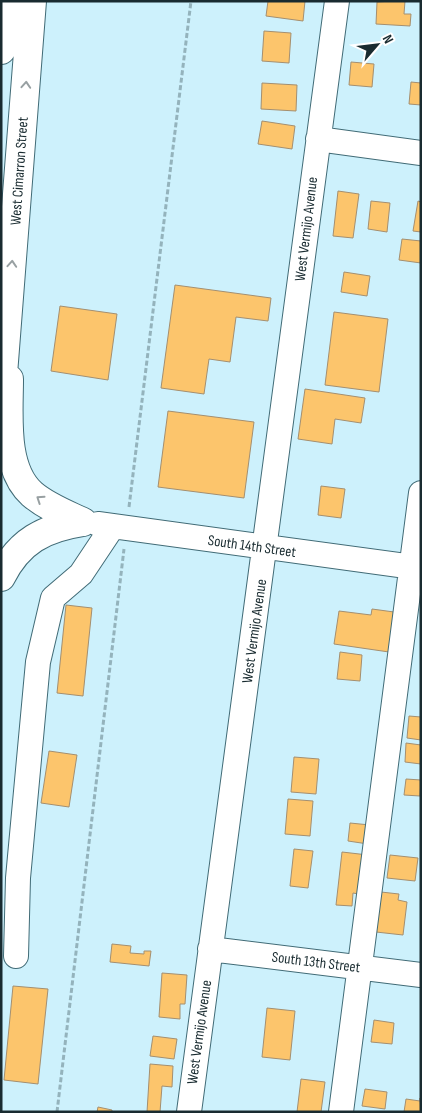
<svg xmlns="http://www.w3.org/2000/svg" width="422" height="1113" font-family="'Sofia Sans Condensed',sans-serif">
  <rect width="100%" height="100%" fill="#cdf1fc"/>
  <path fill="#fcc56c" stroke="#a48f70" d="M268,1H305L303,21L266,16Z
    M392,1H405L404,14H411L410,26L376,24L377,2Z
    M264,31L291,33L289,63L262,61Z
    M351,62L374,64L372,87L349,85Z
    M411,82L421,83V105L409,104Z
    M262,83L297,85L296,111L261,109Z
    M262,121L295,126L292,149L258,144Z
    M338,191L359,194L353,238L333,236Z
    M371,201L390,203L387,232L368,229Z
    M418,201L421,202V232L413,231Z
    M402,239L421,241V263L399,260Z
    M344,272L370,276L367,296L341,292Z
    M175,285L271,298L268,321L236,317L230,362L209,359L204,394L161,388Z
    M60,306L117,314L108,380L51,371Z
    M334,312L388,319L379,392L325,385Z
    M305,389L365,398L361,423L335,419L332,444L298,439Z
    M168,411L254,422L244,498L158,487Z
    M321,486L345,489L341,518L318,515Z
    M66,605L92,608L83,696L57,693Z
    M372,609L394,612L389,652L334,644L339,611L371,615Z
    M340,652L362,655L360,681L337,679Z
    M409,716L421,717V740L407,738Z
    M406,743L421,745V764L405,762Z
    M49,751L77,755L69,807L41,803Z
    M294,757L319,759L316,794L291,792Z
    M406,779L421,780L420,796L404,795Z
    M288,799L313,801L310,836L285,834Z
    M350,823L370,825L368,844L348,841Z
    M294,849L313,851L308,888L290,886Z
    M342,852L368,855L364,895L353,893L352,906L336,905Z
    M390,855L418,858L415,881L387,878Z
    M381,892L399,894L398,900L407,902L403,935L376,932Z
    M112,944L131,946L130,953L144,954V951H151L149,966L110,962Z
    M162,973L187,975L185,1004H180V1019L159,1017Z
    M13,986L48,989L38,1084L4,1080Z
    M267,1008L295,1011L290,1060L262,1057Z
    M374,1020L394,1023L392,1044L371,1042Z
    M153,1036L177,1039L174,1059L150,1056Z
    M150,1064L173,1066L172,1087L162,1086L160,1112H147Z
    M301,1079L325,1082L321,1112H297Z
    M365,1089L387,1092L385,1109L362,1106Z
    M420,1098L421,1112H404L406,1099L420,1101Z
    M98,1107L112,1110V1112H97Z"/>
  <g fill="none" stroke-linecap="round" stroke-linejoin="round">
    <g stroke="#416b76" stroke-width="26">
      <path id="minor" d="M318,139L421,153
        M98,524L421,568
        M210,949L421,975
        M16,956L18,878L38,662L53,598L81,574L113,526
        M189,1112L337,1
        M341,1112L421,493"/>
    </g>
    <g stroke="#416b76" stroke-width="30">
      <path id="highway" d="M1,50L5,1
        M9,379C9,415 3,468 32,494C47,507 66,514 83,522
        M1,400L32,1
        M1,577C19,541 44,528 83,522"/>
    </g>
    <path stroke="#94b3bc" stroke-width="3" stroke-dasharray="5 2.5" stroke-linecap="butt" d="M129,507L191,1
      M57,1112L124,549"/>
    <use href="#minor" stroke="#fff" stroke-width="24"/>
    <use href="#highway" stroke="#fff" stroke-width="28"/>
  </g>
  <defs><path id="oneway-chevron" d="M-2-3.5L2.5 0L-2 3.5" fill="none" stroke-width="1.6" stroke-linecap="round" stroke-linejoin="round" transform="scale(1.25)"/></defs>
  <g stroke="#98a0a2">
    <use href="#oneway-chevron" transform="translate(26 85) rotate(-86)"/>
    <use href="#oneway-chevron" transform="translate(12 264) rotate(-86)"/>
    <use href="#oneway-chevron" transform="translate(40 499) rotate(-146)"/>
  </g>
  <g text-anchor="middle" stroke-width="4" stroke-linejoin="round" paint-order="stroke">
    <g font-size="15" fill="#192b30" stroke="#fff">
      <text transform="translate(19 171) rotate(-86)" y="5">West Cimarron Street</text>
      <text transform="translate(306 229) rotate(-83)" y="5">West Vermijo Avenue</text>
      <text transform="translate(252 546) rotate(8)" y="5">South 14th Street</text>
      <text transform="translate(254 631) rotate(-82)" y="5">West Vermijo Avenue</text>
      <text transform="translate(316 962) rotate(7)" y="5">South 13th Street</text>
      <text transform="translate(199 1032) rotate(-82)" y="5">West Vermijo Avenue</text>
    </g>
  </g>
  <rect width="422" height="1113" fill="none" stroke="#192b30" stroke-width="5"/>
  <g transform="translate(377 45) rotate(62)" stroke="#ffffff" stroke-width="4" paint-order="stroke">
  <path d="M0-4L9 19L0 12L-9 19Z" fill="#192b30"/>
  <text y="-8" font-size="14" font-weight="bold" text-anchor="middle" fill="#192b30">N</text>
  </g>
</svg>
